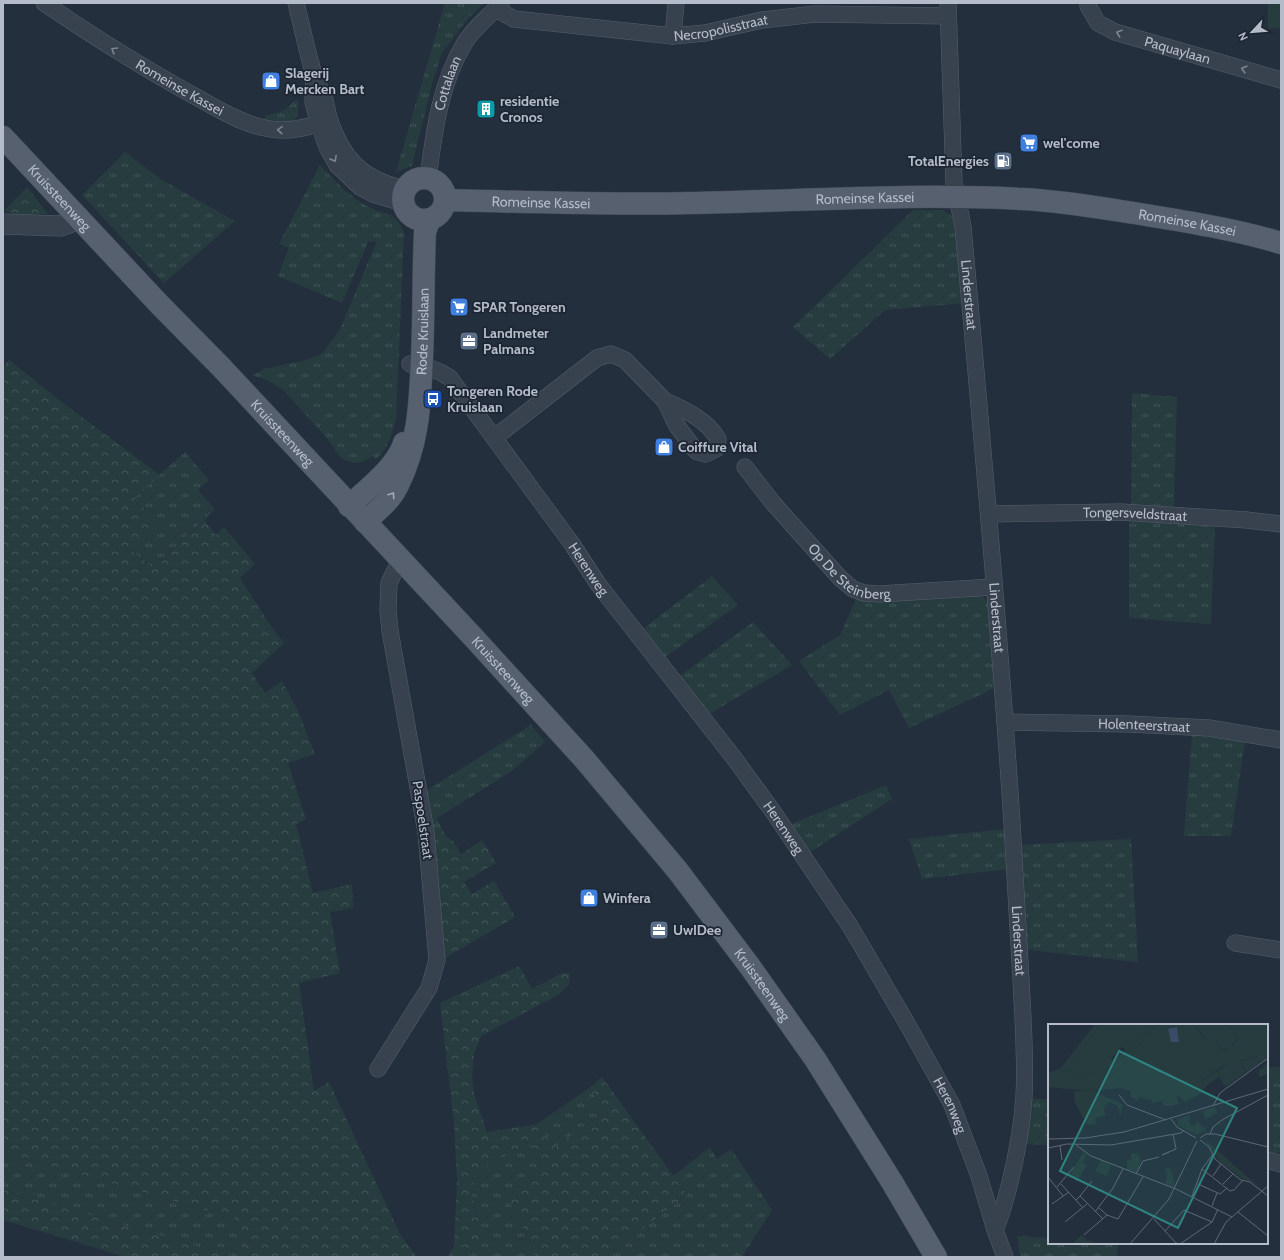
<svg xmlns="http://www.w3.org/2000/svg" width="1284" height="1260" font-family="Cabin,sans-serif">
  <defs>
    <pattern id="grass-tufts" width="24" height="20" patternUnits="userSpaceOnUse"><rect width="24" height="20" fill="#263c3f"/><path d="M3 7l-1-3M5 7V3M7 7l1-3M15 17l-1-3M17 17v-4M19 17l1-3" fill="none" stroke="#435659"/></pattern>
    <pattern id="forest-crowns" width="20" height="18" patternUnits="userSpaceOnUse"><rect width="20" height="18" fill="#263c3f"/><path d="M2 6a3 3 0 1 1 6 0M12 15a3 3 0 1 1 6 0" fill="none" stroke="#435659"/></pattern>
  </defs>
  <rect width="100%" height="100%" fill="#242f3e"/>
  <path fill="url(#grass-tufts)" d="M445,3H484L470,16L442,53L432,84L412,166L396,172Z
    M297,99L298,100V115L293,122L275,123L265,120V116L283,111Z
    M125,152L162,180L235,221L164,283L82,195Z
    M320,165L344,190L357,200L372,209L391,215L398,221L404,232L396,418C392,434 389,448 375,460L373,456L362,462L356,463L347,461L341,458L326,437L283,390L269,381L253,375L264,369L306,360L323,353L340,329L377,241L368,242L342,303L278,276L289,248L279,244Z
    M913,210H943L952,216L958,227L967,303L885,310L830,359L793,327Z
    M1132,393L1177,397L1174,507L1131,505Z
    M185,452L209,480L198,490L215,509L153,568L133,552L159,528L134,497Z
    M1129,520L1215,523L1211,624L1129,618Z
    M712,576L738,605L662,659L640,631Z
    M975,594L982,596L990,604L995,688L909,728L889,690L840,715L799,661L840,635L856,599L871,602Z
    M753,622L792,665L706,716L677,678Z
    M531,725L545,742L513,770L437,818L442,829L431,835L424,792Z
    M1192,734L1245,740L1231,836H1184Z
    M886,785L892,799L806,855L787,826Z
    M1006,829L1009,869L922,879L909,839Z
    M1131,839L1138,962L1021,949L1019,845Z
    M1267,1067H1281V1147L1279,1154L1267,1152Z
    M589,1088L605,1110L555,1148L537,1124Z
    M1032,1099H1049V1145L1024,1144Z
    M529,1142L542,1166L507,1196L536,1257H448L454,1245L474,1250L478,1216L472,1199L473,1178L487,1166Z
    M710,1147L717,1159L731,1149L772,1210L742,1257H605L687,1195L673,1176Z
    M3,1153L234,1218L244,1233L249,1257H231V1256L3,1190Z
    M1017,1236L1049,1238V1243H1118L1117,1257H1020Z"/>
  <path fill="url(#forest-crowns)" d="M27,187L48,214L19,215L4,211Z
    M9,360L59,400L160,475L135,497L159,528L133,552L153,568L204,520L216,535L224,527L255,564L240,578L273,629L284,643L252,673L265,693L282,681L298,711L315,754L288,763L306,819L296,824L313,893L352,884L353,908L330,912L340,973L299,983L314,1091L329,1082L401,1236L417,1257H249L244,1233L234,1218L3,1153V367Z
    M442,829L446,836L454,842L461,854L482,840L496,863L464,882L472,894L494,881L515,917L445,958L431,835Z
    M519,966L532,989L562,973H570L569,985L558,995L481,1036L474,1054L472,1078L474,1094L487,1132L537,1124L555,1148L605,1110L589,1088L602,1077L687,1195L605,1257H536L507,1196L542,1166L529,1142L487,1166L473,1178L472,1199L484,1236L474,1250L454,1245L457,1180L454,1122L440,1003Z
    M3,1190L231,1256V1257H126L3,1220Z"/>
  <path fill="#263c3f" d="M1268,3H1281V28L1268,29Z"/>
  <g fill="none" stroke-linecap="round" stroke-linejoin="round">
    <g stroke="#565f6c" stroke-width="17">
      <g id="minor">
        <path id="s1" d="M44,3C94,37 145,69 198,98C223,112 251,129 280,130C297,131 313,125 330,121"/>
        <path d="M296,3C302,27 307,51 314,75C316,82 321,89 324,97C327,105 327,113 330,121C344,161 364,180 405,189"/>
        <path id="s2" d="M948,3L954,183C956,198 961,212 963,227C981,426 999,624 1012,823C1015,876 1018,928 1021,980C1023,1019 1026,1058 1024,1097C1022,1126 1017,1154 1010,1182C1006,1199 1002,1214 995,1230"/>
        <path id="s3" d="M1088,3V6L1098,23L1115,32L1281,80"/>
        <path id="s4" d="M496,9L514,19L673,36L705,33L762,20L815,14L948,16"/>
        <path d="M673,36L676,3"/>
        <path d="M314,79L313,102L319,124L327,147L337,165L360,187L373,194L403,203"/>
        <path id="s5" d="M428,178C434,133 440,84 464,44C473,28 489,17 501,3"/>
        <path id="s6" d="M410,364C425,365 437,369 450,378L572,544L598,584L734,758L774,813L850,926L909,1027L952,1105L979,1176L995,1230L1005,1257"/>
        <path d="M494,438L597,358L611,354L625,360L665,401L677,426L696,451L706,454L716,449L718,439C706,419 685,410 665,401"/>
        <path id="s7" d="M745,467L773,503L840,578L853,589L864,593L879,594L993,587"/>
        <path id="s8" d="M989,514L1121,512L1247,520L1281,524"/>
        <path id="s9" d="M1005,722L1129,724L1209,728L1281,740"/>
        <path d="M1235,943L1281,950"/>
        <path d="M378,1069L429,988L437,960L426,832L390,631L388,610L389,583L400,560"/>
        <path d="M1267,1160L1281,1164"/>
      </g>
    </g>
    <g stroke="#565f6c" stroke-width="21">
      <path id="tertiary" d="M3,224L60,226L69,223L79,217"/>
    </g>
    <g stroke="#414a57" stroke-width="23">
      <g id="primary">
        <path id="s10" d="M3,137L159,304L221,367L474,638L585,760L678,871L751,968L815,1059L892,1182L936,1257"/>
        <circle cx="424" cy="199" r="21"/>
        <path id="s11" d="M445,200C527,202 609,205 690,203C801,201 912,193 1023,199C1062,201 1102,208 1140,214C1188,222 1235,229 1281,243"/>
        <path d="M349,506C366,490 397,467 404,443"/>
        <path id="s12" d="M365,522C377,511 390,501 397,487C419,444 420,403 422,357C424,315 423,274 425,232L429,221"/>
      </g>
    </g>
    <use href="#minor" stroke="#38414e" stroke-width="16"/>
    <use href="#tertiary" stroke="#38414e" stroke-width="20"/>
    <use href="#primary" stroke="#56606e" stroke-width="22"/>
  </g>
  <defs><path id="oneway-chevron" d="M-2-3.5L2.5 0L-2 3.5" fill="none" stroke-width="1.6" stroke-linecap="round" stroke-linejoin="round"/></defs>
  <g stroke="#7c8592">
    <use href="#oneway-chevron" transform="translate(1119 33) rotate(-161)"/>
    <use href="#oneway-chevron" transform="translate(114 50) rotate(-149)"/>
    <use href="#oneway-chevron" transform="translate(1244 69) rotate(-164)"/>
    <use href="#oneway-chevron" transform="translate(280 130) rotate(-178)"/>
    <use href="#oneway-chevron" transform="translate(334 159) rotate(61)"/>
  </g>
  <use stroke="#a1aab7" href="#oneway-chevron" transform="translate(392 495) rotate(-56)"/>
  <defs>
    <g id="shop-square" transform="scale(1)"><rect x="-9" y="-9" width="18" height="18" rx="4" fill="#3f7fe0" stroke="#1d2633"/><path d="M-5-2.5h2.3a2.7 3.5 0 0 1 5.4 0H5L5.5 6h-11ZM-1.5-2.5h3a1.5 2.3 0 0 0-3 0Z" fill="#fff"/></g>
    <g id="building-square" transform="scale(1)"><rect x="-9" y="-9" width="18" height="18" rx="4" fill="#0f9aa8" stroke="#1d2633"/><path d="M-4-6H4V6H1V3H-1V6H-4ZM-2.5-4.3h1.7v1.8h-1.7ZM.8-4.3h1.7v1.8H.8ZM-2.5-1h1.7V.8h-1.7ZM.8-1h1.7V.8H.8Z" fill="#fff"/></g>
    <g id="supermarket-square" transform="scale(1)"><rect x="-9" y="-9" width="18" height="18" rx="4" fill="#3f7fe0" stroke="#1d2633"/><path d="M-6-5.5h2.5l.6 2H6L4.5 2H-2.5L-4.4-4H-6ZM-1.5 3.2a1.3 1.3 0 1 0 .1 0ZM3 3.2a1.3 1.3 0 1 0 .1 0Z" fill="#fff"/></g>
    <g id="fuel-square" transform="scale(1)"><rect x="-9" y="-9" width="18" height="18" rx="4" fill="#5c6f8a" stroke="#1d2633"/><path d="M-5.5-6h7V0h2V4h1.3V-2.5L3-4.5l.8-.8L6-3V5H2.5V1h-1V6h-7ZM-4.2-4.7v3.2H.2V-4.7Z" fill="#fff"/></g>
    <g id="office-square" transform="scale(1)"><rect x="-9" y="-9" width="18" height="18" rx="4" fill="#5c6f8a" stroke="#1d2633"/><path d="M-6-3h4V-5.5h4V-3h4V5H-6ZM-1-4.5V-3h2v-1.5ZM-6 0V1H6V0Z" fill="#fff"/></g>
    <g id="bus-square" transform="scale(1)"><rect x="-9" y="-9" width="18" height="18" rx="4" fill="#1a4fb4" stroke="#1d2633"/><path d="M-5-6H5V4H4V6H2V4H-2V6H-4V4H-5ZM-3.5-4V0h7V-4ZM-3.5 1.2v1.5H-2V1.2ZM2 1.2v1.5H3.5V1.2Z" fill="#fff"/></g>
  </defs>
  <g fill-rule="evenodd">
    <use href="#shop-square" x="271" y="81"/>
    <use href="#building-square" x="486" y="109"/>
    <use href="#supermarket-square" x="1029" y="143"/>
    <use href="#fuel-square" x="1003" y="161"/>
    <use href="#supermarket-square" x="459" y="307"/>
    <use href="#office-square" x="469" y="341"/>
    <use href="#bus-square" x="433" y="399"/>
    <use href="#shop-square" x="664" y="447"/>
    <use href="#shop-square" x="589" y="898"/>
    <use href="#office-square" x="659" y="930"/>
  </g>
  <g text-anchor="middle" stroke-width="3.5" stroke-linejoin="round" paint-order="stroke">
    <g font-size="14" fill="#b4bcc9" stroke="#1d2633">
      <text dy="5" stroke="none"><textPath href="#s4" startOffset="229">Necropolisstraat</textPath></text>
      <text dy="5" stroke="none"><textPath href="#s3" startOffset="107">Paquaylaan</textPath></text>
      <text dy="5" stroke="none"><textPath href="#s5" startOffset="97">Cottalaan</textPath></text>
      <text dy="5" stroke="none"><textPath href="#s1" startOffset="160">Romeinse Kassei</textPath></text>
      <text dy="5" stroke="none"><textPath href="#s10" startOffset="83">Kruissteenweg</textPath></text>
      <text dy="5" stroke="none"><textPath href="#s11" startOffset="420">Romeinse Kassei</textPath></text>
      <text dy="5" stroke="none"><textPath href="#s11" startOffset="96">Romeinse Kassei</textPath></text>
      <text dy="5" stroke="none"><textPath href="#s11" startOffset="744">Romeinse Kassei</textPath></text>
      <text dy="5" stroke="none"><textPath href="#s2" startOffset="293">Linderstraat</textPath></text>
      <text dy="5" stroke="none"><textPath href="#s12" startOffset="207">Rode Kruislaan</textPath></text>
      <text dy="5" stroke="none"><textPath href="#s10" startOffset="407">Kruissteenweg</textPath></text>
      <text dy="5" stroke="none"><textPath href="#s8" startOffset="146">Tongersveldstraat</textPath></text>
      <text dy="5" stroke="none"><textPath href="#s7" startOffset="152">Op De Steinberg</textPath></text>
      <text dy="5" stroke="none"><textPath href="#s6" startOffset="279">Herenweg</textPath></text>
      <text dy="5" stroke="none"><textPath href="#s2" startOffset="617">Linderstraat</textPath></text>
      <text dy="5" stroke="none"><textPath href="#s10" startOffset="731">Kruissteenweg</textPath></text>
      <text dy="5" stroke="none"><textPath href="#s9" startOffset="139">Holenteerstraat</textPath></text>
      <text transform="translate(423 820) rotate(82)" y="5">Paspoelstraat</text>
      <text dy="5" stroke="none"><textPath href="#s6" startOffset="603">Herenweg</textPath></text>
      <text dy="5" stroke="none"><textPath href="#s2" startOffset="941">Linderstraat</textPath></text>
      <text dy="5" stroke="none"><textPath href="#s10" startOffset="1139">Kruissteenweg</textPath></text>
      <text dy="5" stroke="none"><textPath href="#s6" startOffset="927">Herenweg</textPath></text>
    </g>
    <g font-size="14" font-weight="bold" fill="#b4bcc9" stroke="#1d2633" text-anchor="start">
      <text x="285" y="78">Slagerij<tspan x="285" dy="16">Mercken Bart</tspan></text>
      <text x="500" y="106">residentie<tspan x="500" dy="16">Cronos</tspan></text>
      <text x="1043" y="148">wel'come</text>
      <text x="989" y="166" text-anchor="end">TotalEnergies</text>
      <text x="473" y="312">SPAR Tongeren</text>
      <text x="483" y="338">Landmeter<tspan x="483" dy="16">Palmans</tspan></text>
      <text x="447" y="396">Tongeren Rode<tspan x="447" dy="16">Kruislaan</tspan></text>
      <text x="678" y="452">Coiffure Vital</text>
      <text x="603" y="903">Winfera</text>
      <text x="673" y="935">UwIDee</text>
    </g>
  </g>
  <g transform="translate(1048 1024)">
    <rect width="220" height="220" fill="#242f3e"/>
    <path d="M52,0H100L85,18L82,15L63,34L66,38L58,46L61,49L105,0H109L64,51L54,50V52L17,47ZM132,0H179L190,13L182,25H173L168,15L158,16L148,2L142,8ZM209,32L211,39L199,48L193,37ZM220,38V50L211,53V47ZM179,41L184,49L195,43L198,48L178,63L171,53L157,63L153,57ZM26,67H49L50,72L57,75L58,82L44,77L48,100L40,101L27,80ZM167,83L169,89L157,96L155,87ZM142,91L141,98L149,108L145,102L150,98L159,107L148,111L130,101V95ZM154,113L195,149L215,165L203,157L193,154L173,139ZM35,128L39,131L35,139L39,141L29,158L22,151ZM90,129L93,137L89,148L79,146V136H83V130ZM53,136L63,141L59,152L47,147ZM122,143L127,160L126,163L116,161L119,153L117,145ZM34,211L40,218L42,216L48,220H24Z" fill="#263c3f"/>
    <path d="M47,0H52L17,47L54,52V49L64,51L109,0H132L142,8L147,1L155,14L168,15L172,25L178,26L186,21L190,13L179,0H220V33L211,39L209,32L193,37L198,48L195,43L184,50L179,41L170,45L153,57L158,64L154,66V69L137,78L131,72L129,73L131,80L124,82H115L114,77L104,79V76L91,73L90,77L82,72L83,67L73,64L42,67L0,63V49L13,44ZM100,0H105L61,49L58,46L77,26L74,22L82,15L85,17ZM51,70L75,80L72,93L70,82L61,78L56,84L57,90L60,91L46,94L42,77H54L55,82L58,81L57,75L51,73Z" fill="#263c3f"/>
    <path d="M129,3L131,18H123L120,5Z" fill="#394c67"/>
    <path fill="none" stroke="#5e6776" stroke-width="1" d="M71,71L79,81L118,96M165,82L172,69L220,34M123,95L129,103L148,114M162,110L165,103L174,96L220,71M152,114L158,110H167L220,123M0,115L37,114L76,108L220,65M152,116L161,123L167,135L179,145L193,156L202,158L220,172M28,121L43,132L128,165L184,193M12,122L14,136M0,124L19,120L63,121L133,109L136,106M121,128L114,131L128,125L125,110M154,145L182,167L186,166L195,156M88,150L95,137L111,133M165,152L173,140M0,153L15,172M13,160L35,184M150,160L172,170L179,164M175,160L185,150M9,163L26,143M32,172L44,157M144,172L154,145L165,130M28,176L32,172L55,195M4,180L21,168M164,182L169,169M51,184L59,191L70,195L95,153M47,188L65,164L75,145M190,188L220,212M106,195L128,219L132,220L164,198L170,185M17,198L39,180M117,207L136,186L164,198M36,211L59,191M82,220L121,175L149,117M166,220L178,198L220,162"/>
    <path fill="#308480" fill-opacity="0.15" stroke="#308480" stroke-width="2" d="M71,27L189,84L130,204L12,147Z"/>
    <rect width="220" height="220" fill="none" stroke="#b4bcc9" stroke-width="2"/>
  </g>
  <rect width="1284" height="1260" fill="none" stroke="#b4bcc9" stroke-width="8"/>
  <g transform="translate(1252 32) rotate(244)" stroke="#1d2633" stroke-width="3" paint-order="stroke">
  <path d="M0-3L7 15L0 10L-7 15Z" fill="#b4bcc9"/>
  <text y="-6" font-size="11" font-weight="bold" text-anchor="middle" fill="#b4bcc9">N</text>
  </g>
</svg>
